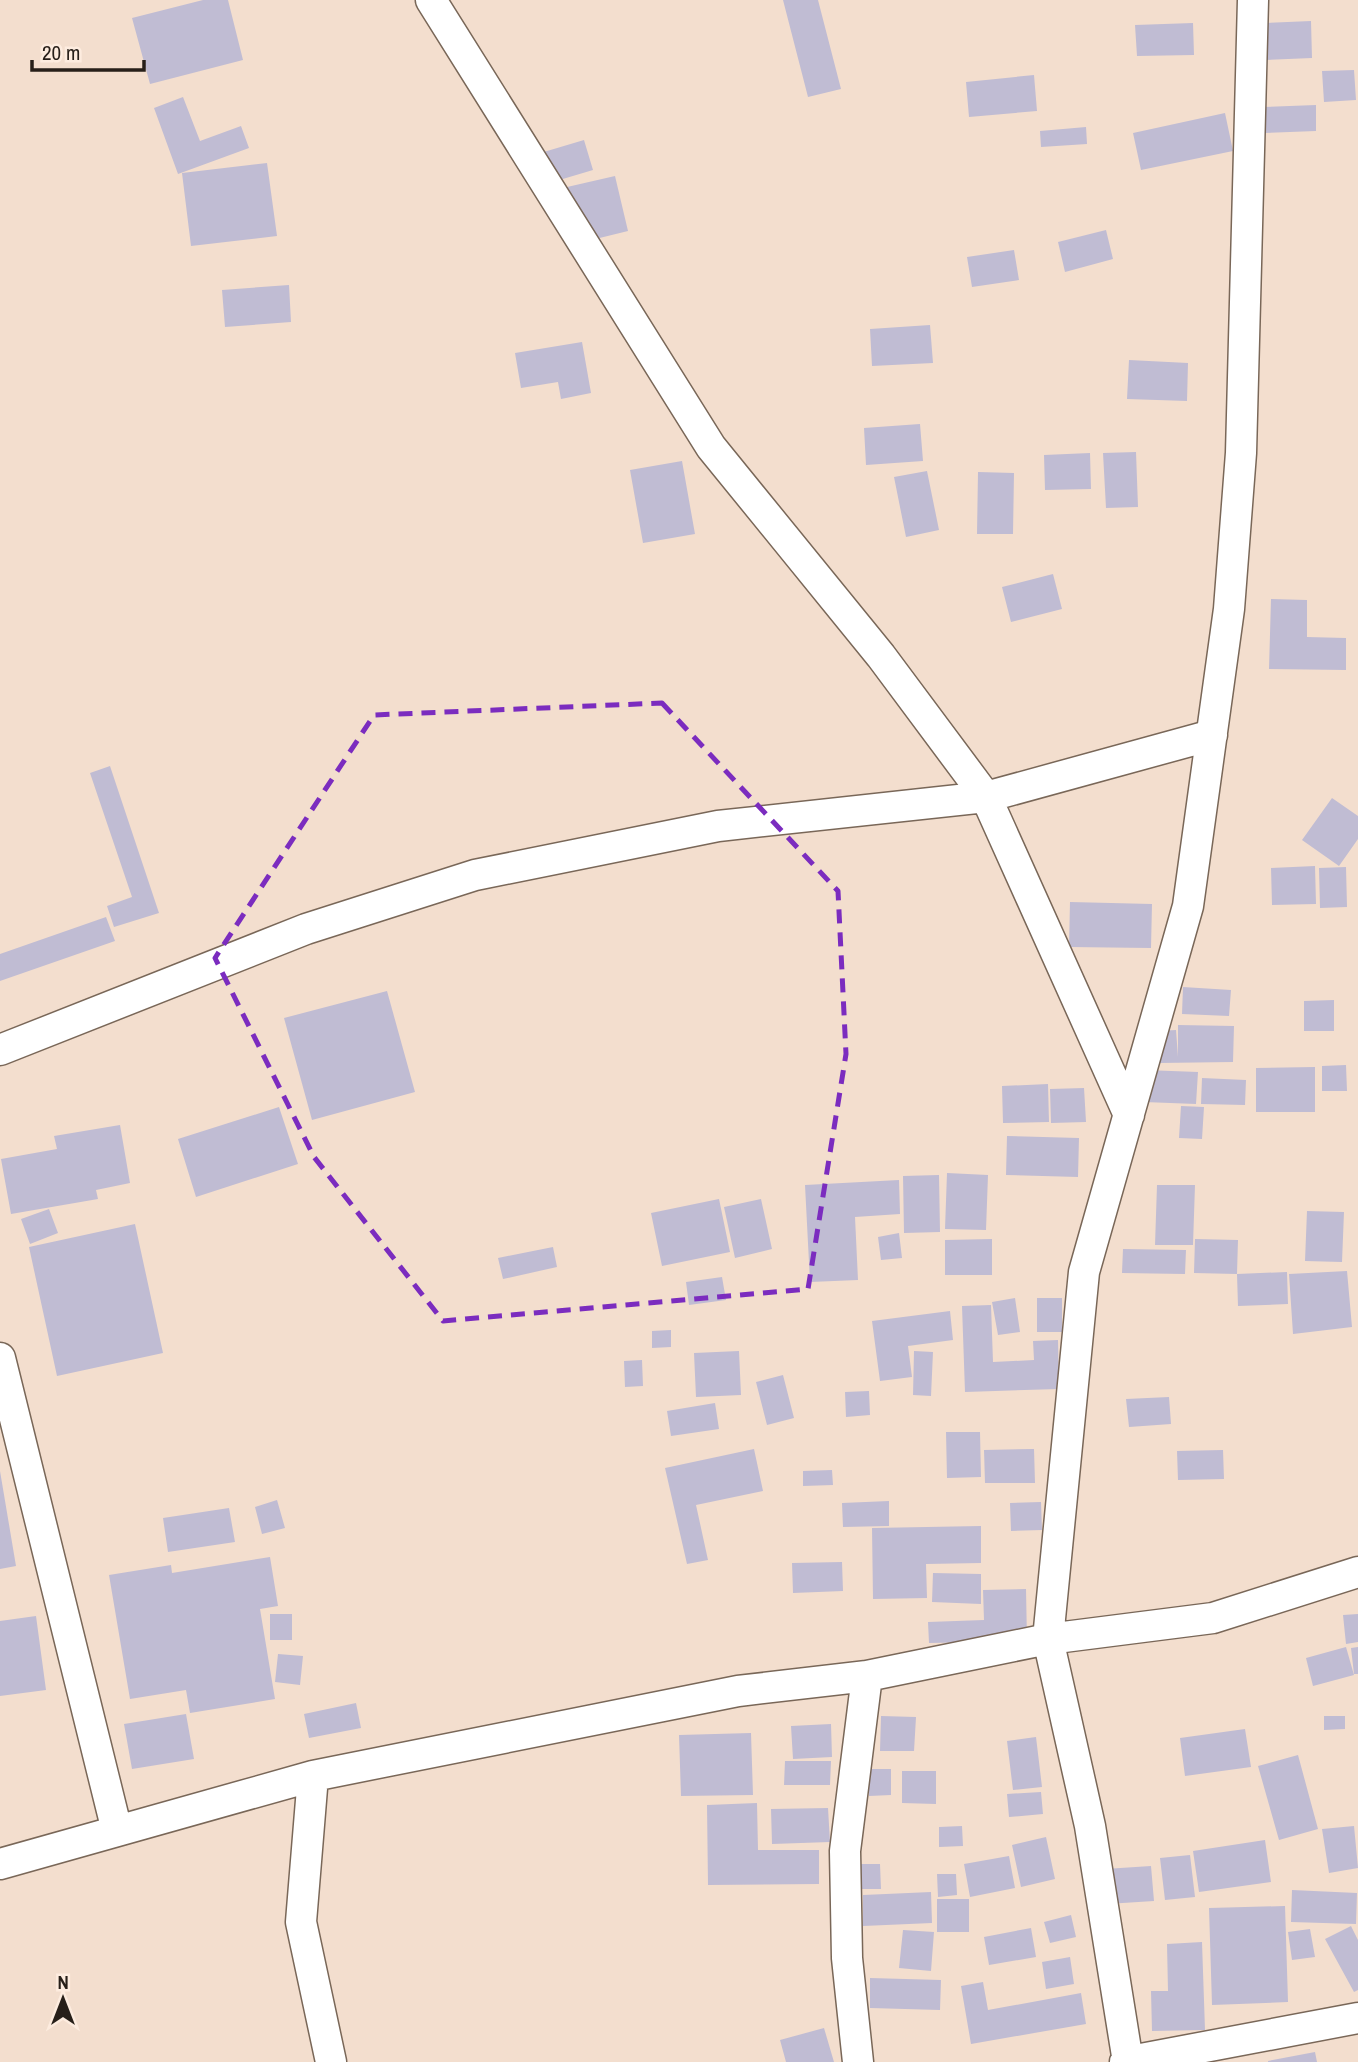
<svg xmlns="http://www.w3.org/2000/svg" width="1358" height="2062" font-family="'Archivo Narrow',sans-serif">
  <rect width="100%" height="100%" fill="#f3dece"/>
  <path fill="#c0bcd3" d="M203,0H228L243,60L150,84L132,18Z
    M783,0H818L841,89L808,97Z
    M1311,21L1312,58L1265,60L1264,23Z
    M1193,23L1194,55L1137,56L1135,25Z
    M1354,70L1356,100L1324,102L1322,71Z
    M1034,75L1037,111L969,117L966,82Z
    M183,97L200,141L241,126L249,148L178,174L154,108Z
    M1316,105V131L1263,133L1262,107Z
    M1225,113L1233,151L1141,170L1133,133Z
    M1086,127L1087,144L1041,147L1040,131Z
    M584,140L593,170L546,184L537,154Z
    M267,163L277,236L191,246L182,173Z
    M615,176L628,231L567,246L554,190Z
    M1106,230L1113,259L1065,272L1058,242Z
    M1014,250L1019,280L972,287L967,257Z
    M289,285L291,322L225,327L222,290Z
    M930,325L933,363L872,366L870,329Z
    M582,342L591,393L561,399L558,382L521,388L515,353Z
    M1129,360L1188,363L1187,401L1127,399Z
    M920,424L923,461L866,465L864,428Z
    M1136,452L1138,507L1106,508L1103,453Z
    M1090,453L1091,489L1045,490L1044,455Z
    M682,461L695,534L643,543L630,470Z
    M927,471L939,530L906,537L894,477Z
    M978,472L1014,473L1013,534H977Z
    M1053,574L1062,609L1011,622L1002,587Z
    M1271,599L1307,600V637L1346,638V670L1269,669Z
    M110,766L159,913L114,927L107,906L132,897L90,773Z
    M1332,798L1358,816V839L1339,866L1302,840Z
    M1315,866L1316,904L1272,905L1271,868Z
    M1346,867L1347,907L1320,908L1319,868Z
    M1070,902L1152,904L1151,948L1069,947Z
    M106,917L115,941L0,981V954Z
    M1183,987L1231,990L1229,1016L1182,1014Z
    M387,991L415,1092L312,1120L284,1018Z
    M1334,1000V1031H1304V1001Z
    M1178,1025L1234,1026L1233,1062L1159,1063L1158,1031L1176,1030L1178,1057Z
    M1346,1065L1347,1091H1322V1066Z
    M1315,1067V1112H1256V1068Z
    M1145,1070L1198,1072L1196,1104L1144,1102Z
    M1202,1078L1246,1080L1245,1105L1201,1104Z
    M1048,1084L1049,1122L1003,1123L1002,1086Z
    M1084,1088L1086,1122L1051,1123L1050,1089Z
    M1181,1106L1204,1107L1202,1139L1179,1138Z
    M279,1107L298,1164L196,1197L178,1139Z
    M120,1125L130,1183L96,1190L98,1199L11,1214L1,1159L57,1149L54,1136Z
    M1007,1136L1079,1138L1078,1177L1006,1175Z
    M947,1173L988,1175L986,1230L945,1229Z
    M939,1175L940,1232L904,1233L903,1176Z
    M899,1180L900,1214L855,1217L858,1280L810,1282L805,1185Z
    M1157,1185H1195L1193,1245H1155Z
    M719,1199L730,1252L662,1266L651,1213Z
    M761,1199L772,1249L735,1258L724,1207Z
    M49,1209L58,1233L30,1244L21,1219Z
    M1307,1211L1344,1212L1342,1262L1305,1261Z
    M135,1224L163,1353L57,1376L29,1247Z
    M899,1233L902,1258L881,1260L878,1237Z
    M992,1239V1275H945V1240Z
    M1195,1239L1238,1240L1237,1274L1194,1273Z
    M553,1247L557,1267L503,1279L498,1258Z
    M1123,1249L1186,1250L1185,1274L1122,1273Z
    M1347,1271L1352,1327L1293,1334L1289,1274Z
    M1287,1272L1288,1304L1238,1306L1237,1274Z
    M722,1277L726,1300L689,1305L686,1282Z
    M1015,1298L1020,1332L998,1335L992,1302Z
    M1037,1298H1062V1332H1037Z
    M991,1305L993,1362L1034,1360L1033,1341L1058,1340L1059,1389L965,1392L962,1306Z
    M950,1311L953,1340L908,1346L912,1377L880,1381L872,1321Z
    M671,1330V1347L652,1348V1331Z
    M739,1351L741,1395L696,1397L694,1353Z
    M914,1351L933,1352L931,1396L913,1395Z
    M642,1360L643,1386L625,1387L624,1361Z
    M783,1375L794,1418L767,1425L756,1382Z
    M869,1391L870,1415L846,1417L845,1392Z
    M1169,1397L1171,1424L1129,1427L1126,1399Z
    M715,1403L719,1429L671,1436L667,1411Z
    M946,1432H980L981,1477L947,1478Z
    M754,1449L763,1491L696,1505L708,1560L687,1564L665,1468Z
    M1034,1449L1035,1483H985L984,1450Z
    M1223,1450L1224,1479L1178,1480L1177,1451Z
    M832,1470L833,1485L803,1486V1471Z
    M0,1471L16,1566L0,1569Z
    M277,1500L285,1528L262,1534L255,1507Z
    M889,1501V1526L843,1527L842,1503Z
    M1041,1502L1042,1530L1011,1531L1010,1503Z
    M229,1508L235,1542L168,1552L163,1518Z
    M981,1526V1563L926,1564L927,1598L873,1599L872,1528Z
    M270,1557L278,1606L260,1609L275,1699L190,1713L186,1690L130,1699L109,1575L171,1565L172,1573Z
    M842,1562L843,1591L793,1593L792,1563Z
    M933,1573L981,1574V1604L932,1602Z
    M1026,1589L1027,1641L929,1643L928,1622L984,1620L983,1590Z
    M270,1614H292V1640H270Z
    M1358,1614V1642L1346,1644L1343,1615Z
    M36,1616L46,1690L0,1696V1621Z
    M1346,1647L1354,1675L1313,1686L1306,1658Z
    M1358,1647V1674H1354L1351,1648Z
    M278,1654L303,1656L300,1685L275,1682Z
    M356,1703L361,1728L309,1738L304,1714Z
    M186,1714L194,1759L132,1769L124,1724Z
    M881,1716L916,1717L914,1751H880Z
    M1324,1716H1345V1729L1324,1730Z
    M831,1724L832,1757L793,1759L791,1726Z
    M1245,1729L1251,1767L1185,1776L1180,1738Z
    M751,1733L753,1795L681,1796L679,1735Z
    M1036,1737L1042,1787L1013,1790L1007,1741Z
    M1298,1755L1318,1829L1279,1840L1258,1766Z
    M785,1761H831L830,1785H784Z
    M869,1769H891V1795L869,1796Z
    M902,1771H936V1804L902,1803Z
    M1041,1792L1043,1814L1009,1817L1007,1794Z
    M757,1803L758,1850H819V1884L708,1885L707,1805Z
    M828,1808L830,1842L772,1844L771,1809Z
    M962,1826L963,1846L939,1847V1827Z
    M1354,1826L1358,1868L1329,1873L1322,1829Z
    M1046,1837L1055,1879L1021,1887L1012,1845Z
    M1265,1840L1271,1882L1199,1892L1193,1851Z
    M1190,1855L1195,1897L1165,1900L1160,1858Z
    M1009,1856L1015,1888L970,1897L964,1864Z
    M861,1864H880L881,1889H861Z
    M1151,1866L1154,1901L1107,1904L1105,1869Z
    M937,1874H956L957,1895L938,1897Z
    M1292,1890L1357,1893L1356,1924L1291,1922Z
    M931,1892L932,1923L863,1926V1895Z
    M937,1899H969V1932H937Z
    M1285,1906L1288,2002L1212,2005L1209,1908Z
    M1071,1915L1076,1937L1050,1943L1044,1922Z
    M1351,1926L1358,1940V1990L1354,1992L1325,1939Z
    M1031,1928L1036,1957L989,1965L984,1937Z
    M1310,1929L1315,1957L1292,1960L1288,1932Z
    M903,1930L934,1932L931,1971L899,1968Z
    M1202,1942L1205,2030L1152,2031L1151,1991H1168L1167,1944Z
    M1070,1957L1074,1984L1046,1989L1042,1962Z
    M870,1978L941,1980L940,2010L870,2008Z
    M983,1982L988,2010L1081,1993L1086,2024L971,2044L961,1986Z
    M824,2028L834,2062H786L780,2040Z
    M1315,2052L1317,2062H1268V2061Z"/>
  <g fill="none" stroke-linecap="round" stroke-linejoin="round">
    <g stroke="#796758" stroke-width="33">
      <path id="street" d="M431,0L711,447L881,656L986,797L1129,1115
        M0,1050L306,929L475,875L718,826L986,797L1212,735
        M0,1358L117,1831
        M313,1776L301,1922L331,2062
        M0,1864L313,1776L738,1691L867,1676L1048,1639L1213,1618L1358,1572
        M858,2062L847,1958L845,1851L867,1676
        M1125,2062L1358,2018
        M1128,2062L1090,1826L1048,1639L1084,1272L1188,906L1229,609L1241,453L1253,0"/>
    </g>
    <use href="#street" stroke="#fff" stroke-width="30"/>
  </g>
  <path fill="none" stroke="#7b2cbf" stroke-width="5" stroke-dasharray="14 9" stroke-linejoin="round" d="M662,703L838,891L846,1054L808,1289L443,1321L314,1157L215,958L374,715Z"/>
  <g transform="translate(63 1999)" stroke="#fdecdf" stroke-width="5" paint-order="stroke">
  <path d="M0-5L12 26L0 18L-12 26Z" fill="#271f19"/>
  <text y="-10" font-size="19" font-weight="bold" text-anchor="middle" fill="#271f19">N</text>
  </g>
  <path d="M32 60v10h112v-10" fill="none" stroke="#271f19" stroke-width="3.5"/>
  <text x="42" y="60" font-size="21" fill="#271f19" stroke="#fdecdf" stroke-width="5" paint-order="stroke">20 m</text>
</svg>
